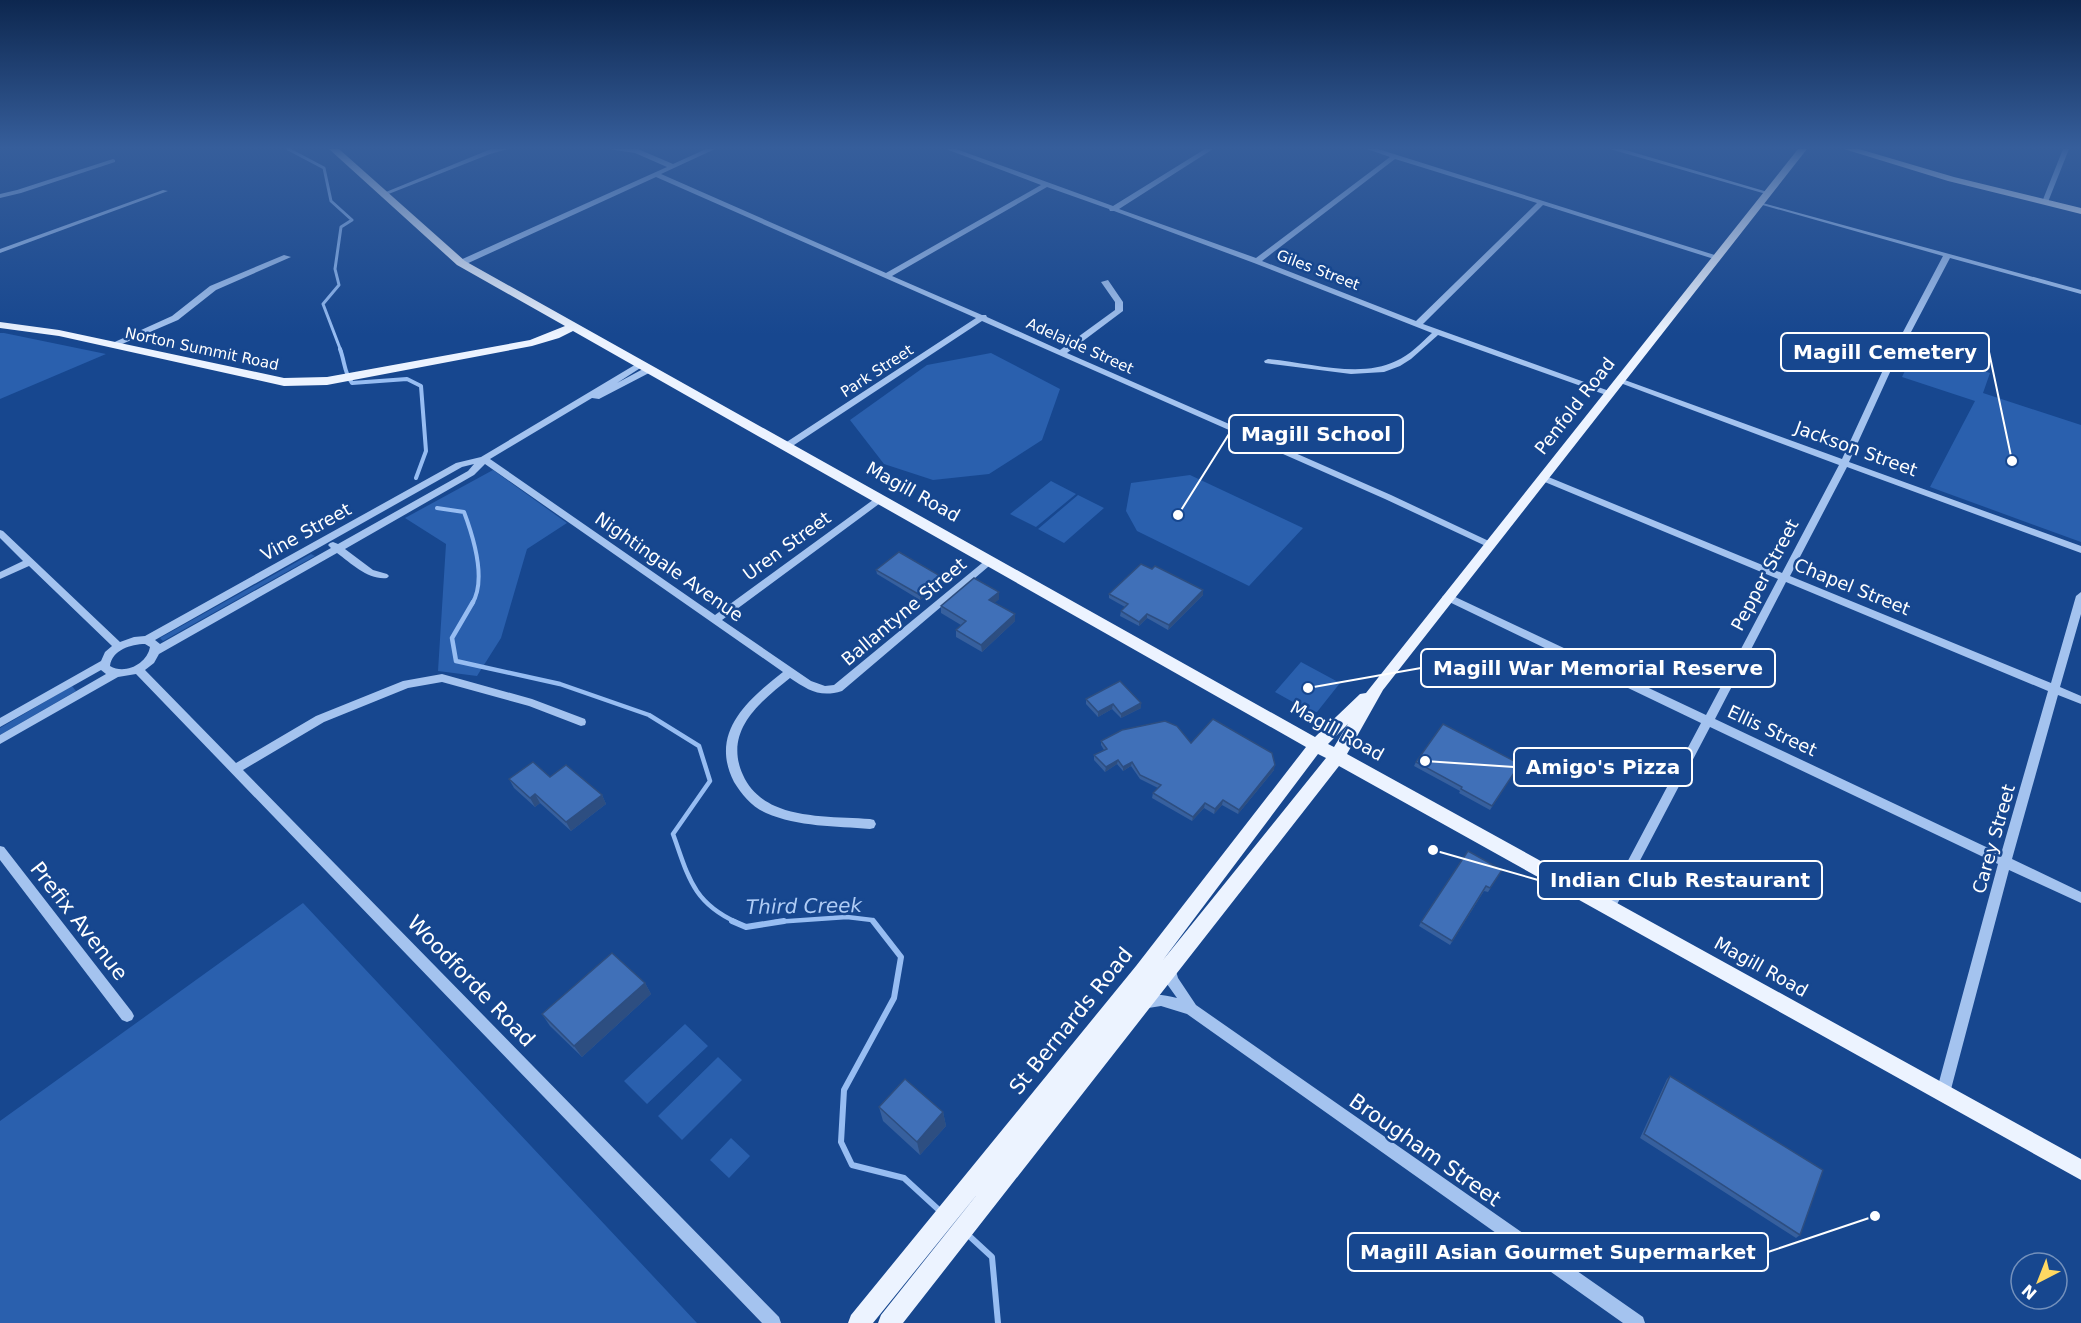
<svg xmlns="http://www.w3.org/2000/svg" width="2081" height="1323" font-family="'DejaVu Sans',sans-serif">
  <rect width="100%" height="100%" fill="#17478f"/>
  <path fill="#2a60ae" d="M0,333H4L106,354L0,399Z
    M1916,348L1990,373L1983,393L2081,425V542L1930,487L1975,401L1902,377Z
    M991,353L1060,389L1042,440L989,474L933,480L884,464L850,420L927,365Z
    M493,470L567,523L527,549L501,638L477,676L438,671L446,544L405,518Z
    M1190,475L1303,528L1249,586L1137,531L1126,511L1131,483Z
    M1051,481L1076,494L1036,527L1010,514Z
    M1078,495L1104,508L1064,543L1038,529Z
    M311,554L315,556L163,641L160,638Z
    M1301,662L1340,683L1317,712L1309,711L1275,692Z
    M72,686L76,691L0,735V728Z
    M303,903L697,1323H0V1121Z
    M685,1024L708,1046L647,1104L624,1081Z
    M718,1057L742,1080L682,1140L658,1116Z
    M731,1138L750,1156L729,1178L710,1160Z"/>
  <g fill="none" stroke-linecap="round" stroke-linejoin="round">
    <path stroke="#97bdf2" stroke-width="3" d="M288,149L324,168L331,201L352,220L341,227L335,269L339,285L323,304L341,351"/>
    <path stroke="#97bdf2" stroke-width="4" d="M340,349C345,362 344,373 352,383L407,379L421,386L426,451L416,478
      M437,508L464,512C473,536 487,580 472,604"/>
    <path stroke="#97bdf2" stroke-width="4.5" d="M473,602L452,638L456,661L560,684L649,715L699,746L710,781L673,834C688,875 692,902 736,922
      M775,922L847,917L872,920L874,922"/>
    <path stroke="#97bdf2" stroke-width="6" d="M732,921L746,927L784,921
      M873,921L901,957L894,998L844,1090L841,1142L852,1165L904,1178L940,1211
      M966,1233L992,1257L998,1323"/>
    <path fill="#a4c3ef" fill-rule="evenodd" d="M491,149H508L490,154L386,195L381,194Z
      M609,149H638L673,164L706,149H715L661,174L886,273L1041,185L946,149H956L1113,206L1205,149H1213L1119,209L1256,258L1390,157L1367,149H1378L1721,257L1714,259L1543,205L1423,324L1612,392L1613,394L1609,396L1438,335L1411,359L1400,366L1384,372L1351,374L1265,363L1264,361L1268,359C1307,362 1360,379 1396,361C1410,355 1421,343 1432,333L1254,263L1114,211H1110L1109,209L1047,187L892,276L982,315H986L987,317L1060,350L1115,310V302L1101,282L1108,280L1123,302V311L1067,353L1391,495L1493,543L1495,545L1493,547L1490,548L1385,499L982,321L788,449H782V445L976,318L656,177L464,265H458V261L667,167L635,153ZM1395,159L1537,203L1416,321L1262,261Z
      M1610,149H1622L1771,193L1766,194Z
      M2063,149H2069L2048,202L2043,203L2042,202Z
      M113,159L115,160V162L21,193L0,198V194L17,190Z
      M163,190L168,191L0,253V249Z
      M1759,202L2081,290V294L1950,258L1891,370L1849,462L2081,546V553L1847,467L1790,576L2051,683L2076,596L2081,592V614L2060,687L2081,696V704L2058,695L2012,859L2081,892V903L2009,870L1950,1093L1948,1098L1943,1100L1938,1098L1936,1093L1998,864L1710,727L1613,912L1609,914L1605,912L1603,908L1605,904L1701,723L1443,599L1442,597L1447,593L1451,595L1706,715L1778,579L1540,480L1539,478L1540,476H1546L1782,573L1839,465L1615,381L1619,379H1622L1842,459L1883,370L1943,256L1759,204ZM1786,582L2048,691L2001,854L1715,719Z
      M284,255L291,257L216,290L178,320L115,347H112L108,345L172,316L210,286Z
      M638,363H641L645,365L617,383L643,369H649V373L599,399L592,398L490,459L715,615L877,497H883L885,499L883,501L722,620L811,681L825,686L834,685L987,559L990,558L995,561L842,691C820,698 808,690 790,678C760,702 723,731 743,775C749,789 761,800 775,806C801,818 841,817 870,819L874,820L876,824L874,828L870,829C836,826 798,827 766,813C752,807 742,795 734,782C709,733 747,700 783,672L485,464L474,475L345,549L373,570L387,574L389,576L387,578C368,580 352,564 337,553L159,654L154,663L145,670L236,763L316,716L403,681L442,674L532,699L585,719L586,722L585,725L581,726L529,706L442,682L408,688L324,722L243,770L779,1317L781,1323H762L136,674L118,677L0,744V735L106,674L101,670L0,727V718L101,661L105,652L112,646L29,566L0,579V572L23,561L0,538V530L3,531L120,642L134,637L145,636L456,463L481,457ZM474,464L468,471L338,544L333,542L330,543L328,545L331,548L160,644L155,640L462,467ZM145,644L150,647C147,664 125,675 110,666C112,650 131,644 145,644Z
      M0,846L4,847L132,1012L134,1016L132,1020L127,1022L122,1020L0,860Z
      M1169,962L1174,964L1178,978L1196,1005L1643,1317L1645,1323H1623L1187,1014L1161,1006L1142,1009L1137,1007L1135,1003L1137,999C1151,993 1162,994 1177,998L1167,984L1162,968L1164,964Z"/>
    <path fill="#ecf3ff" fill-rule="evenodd" d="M329,149H339L465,261L1315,737L1360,694L1366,693L1798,149H1807L1383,690L1347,754L2081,1159V1180L1339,766L903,1323H878L881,1315L979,1192L873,1323H848L851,1315L1136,966L1306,747L573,331L559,338L532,346L327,385L284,386L59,336L0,328V322L59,330L284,378L327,377L530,340L565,326L457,265ZM1348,724L1334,747L1328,744ZM1318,754L1326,758L1163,960Z
      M1844,149H1859L1954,177L2081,208V214L1948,181Z"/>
  </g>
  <path fill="#37609e" d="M1152,569L1203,590V595L1168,630L1147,618L1139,626L1120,616L1121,611L1125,607L1109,598V594Z
    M876,570L942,582L920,600L877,574Z
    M999,599L994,603L1015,621L982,652L956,637V630L961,625L941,613V606Z
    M1086,699L1141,708L1121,718L1112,709L1098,717L1086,704Z
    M1101,741L1191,743L1274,770L1238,814L1222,805L1214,814L1204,808L1192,821L1152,798L1153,793L1158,788L1140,779L1131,766L1123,771L1117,764L1105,772L1094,760V755L1104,750L1101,745Z
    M1416,762L1517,768L1490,810L1459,793L1460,791L1414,766Z
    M550,777L602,795L606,804L571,831L540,803L535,807L514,788L509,779Z
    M1502,870L1488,892L1484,891L1450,945L1419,926L1421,922Z
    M645,983L651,994L582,1057L550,1026L542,1014Z
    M1670,1076L1800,1235L1796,1238L1640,1138L1667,1079Z
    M879,1107L943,1112L946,1126L920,1155L883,1121Z"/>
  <path fill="#2d4e81" d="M942,577V582L920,600V595Z
    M1203,590V595L1168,630L1169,625Z
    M999,592V599L990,607L989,600Z
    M1015,614V621L982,652L981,645Z
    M1147,614V618L1139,626V622Z
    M1141,703V708L1121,718V714Z
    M1113,704L1112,709L1098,717V712Z
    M1118,760L1117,764L1105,772L1106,767Z
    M1132,762L1131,766L1123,771V767Z
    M1275,765L1274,770L1238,814L1239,810Z
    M535,794L540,803L535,807L530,798Z
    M602,795L606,804L571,831L566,822Z
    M1223,800L1222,805L1214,814L1215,809Z
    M1205,803L1204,808L1192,821L1193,817Z
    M645,983L651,994L582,1057L574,1046Z
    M943,1112L946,1126L920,1155L917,1142Z"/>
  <path fill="#4070b8" stroke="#2d4e81" stroke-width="1.5" d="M899,552L942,577L920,595L876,570Z
    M1141,564L1152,569L1155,566L1203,590L1169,625L1147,614L1139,622L1121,611L1128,604L1109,594Z
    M974,578L999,592L989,600L1015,614L981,645L956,630L966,621L941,606Z
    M1120,681L1141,703L1121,714L1113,704L1098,712L1086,699Z
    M1213,719L1272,753L1275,765L1239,810L1223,800L1215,809L1205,803L1193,817L1153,793L1161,785L1140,775L1132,762L1123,767L1118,760L1106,767L1094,755L1107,749L1101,741L1122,730L1165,721L1177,726L1191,743Z
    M1443,724L1520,764L1492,806L1461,789L1462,787L1416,762Z
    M533,762L550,777L566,765L602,795L566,822L535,794L530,798L509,779Z
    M1468,851L1502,870L1490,888L1486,886L1452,941L1421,922Z
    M612,953L645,983L574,1046L542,1014Z
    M1670,1076L1823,1170L1800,1235L1644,1134Z
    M905,1079L943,1112L917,1142L879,1107Z"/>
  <linearGradient id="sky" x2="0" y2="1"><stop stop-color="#0d274f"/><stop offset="0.44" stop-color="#365e9b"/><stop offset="1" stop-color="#365e9b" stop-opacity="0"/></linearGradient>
  <rect width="2081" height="335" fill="url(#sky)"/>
  <g text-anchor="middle" stroke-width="5" stroke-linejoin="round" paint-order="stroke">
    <g font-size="15" fill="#fff" stroke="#17478f">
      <text transform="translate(1318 270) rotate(21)" y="5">Giles Street</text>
      <text transform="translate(1080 346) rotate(24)" y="5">Adelaide Street</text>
      <text transform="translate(202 349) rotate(12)" y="5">Norton Summit Road</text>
      <text transform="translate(877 371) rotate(-33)" y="5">Park Street</text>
    </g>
    <g font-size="18" fill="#fff" stroke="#17478f">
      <text transform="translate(1575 406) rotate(-52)" y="6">Penfold Road</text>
      <text transform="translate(1856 449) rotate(20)" y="6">Jackson Street</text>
      <text transform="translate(913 492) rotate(29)" y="6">Magill Road</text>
      <text transform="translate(306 532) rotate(-29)" y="6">Vine Street</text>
      <text transform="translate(787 546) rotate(-36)" y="6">Uren Street</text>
      <text transform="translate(669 567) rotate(35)" y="6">Nightingale Avenue</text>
      <text transform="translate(1765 575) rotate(-62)" y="6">Pepper Street</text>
      <text transform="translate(1852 587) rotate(22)" y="6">Chapel Street</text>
      <text transform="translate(904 612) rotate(-40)" y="6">Ballantyne Street</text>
      <text transform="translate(1337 731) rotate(29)" y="6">Magill Road</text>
      <text transform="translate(1772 731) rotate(25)" y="6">Ellis Street</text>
      <text transform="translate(1994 839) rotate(-74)" y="6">Carey Street</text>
      <text transform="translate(1761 967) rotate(29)" y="6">Magill Road</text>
    </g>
    <g font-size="20" font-style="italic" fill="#b0cdf6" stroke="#17478f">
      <text transform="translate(804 906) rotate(-1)" y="7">Third Creek</text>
    </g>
    <g font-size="21" fill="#fff" stroke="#17478f">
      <text transform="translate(79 921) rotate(52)" y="7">Prefix Avenue</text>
      <text transform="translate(471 981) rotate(46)" y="7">Woodforde Road</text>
      <text transform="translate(1071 1021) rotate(-51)" y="7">St Bernards Road</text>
      <text transform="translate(1425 1150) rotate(35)" y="7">Brougham Street</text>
    </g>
  </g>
  <path fill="none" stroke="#fff" stroke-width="2" d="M2012 461L1989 352M1178 515L1229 434M1308 688L1421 668M1425 761L1514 767M1433 850L1538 880M1875 1216L1768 1252"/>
  <g fill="#fff" stroke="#17478f" stroke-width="2">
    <circle cx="2012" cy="461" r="6"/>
    <circle cx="1178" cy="515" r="6"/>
    <circle cx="1308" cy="688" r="6"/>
    <circle cx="1425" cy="761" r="6"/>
    <circle cx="1433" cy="850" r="6"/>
    <circle cx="1875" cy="1216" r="6"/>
  </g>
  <g fill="#17478f" stroke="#fff" stroke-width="2">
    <rect x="1781" y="333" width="208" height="38" rx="6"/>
    <rect x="1229" y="415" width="174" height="38" rx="6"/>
    <rect x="1421" y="649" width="354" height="38" rx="6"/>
    <rect x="1514" y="748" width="178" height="38" rx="6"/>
    <rect x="1538" y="861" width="284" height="38" rx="6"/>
    <rect x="1348" y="1233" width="420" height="38" rx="6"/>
  </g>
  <g font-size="20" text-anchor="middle" font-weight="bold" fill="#fff">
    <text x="1885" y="359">Magill Cemetery</text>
    <text x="1316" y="441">Magill School</text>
    <text x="1598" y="675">Magill War Memorial Reserve</text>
    <text x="1603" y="774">Amigo's Pizza</text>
    <text x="1680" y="887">Indian Club Restaurant</text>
    <text x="1558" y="1259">Magill Asian Gourmet Supermarket</text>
  </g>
  <g transform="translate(2039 1281) rotate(222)"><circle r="28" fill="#17478f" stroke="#7491bc" stroke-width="1.5"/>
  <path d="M0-4.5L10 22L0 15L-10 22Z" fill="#ffd862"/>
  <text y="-9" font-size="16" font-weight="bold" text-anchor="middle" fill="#ffffff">N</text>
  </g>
</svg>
